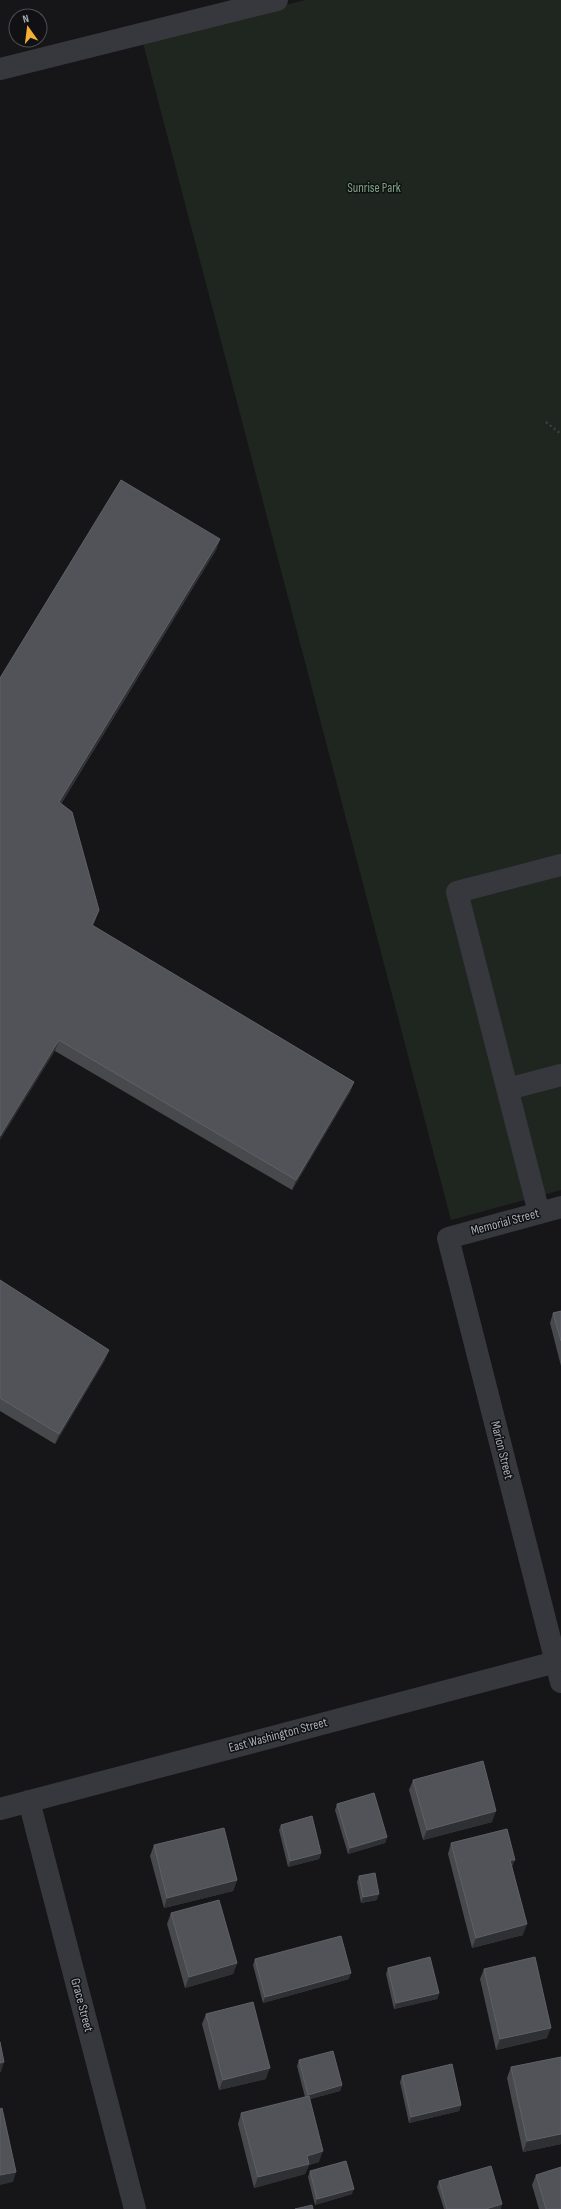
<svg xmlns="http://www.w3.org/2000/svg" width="561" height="2209" viewBox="0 0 561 2209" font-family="'Sofia Sans Condensed',sans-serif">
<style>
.green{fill:#1e261f}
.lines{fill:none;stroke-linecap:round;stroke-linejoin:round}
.path{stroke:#3d3f44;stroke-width:2.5;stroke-dasharray:2 3;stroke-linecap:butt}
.minor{stroke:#37383d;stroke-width:22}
.wall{fill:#47494d}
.shaded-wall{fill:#2f3033}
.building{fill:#525359;stroke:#5f6168}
.labels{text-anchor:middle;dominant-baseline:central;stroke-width:3;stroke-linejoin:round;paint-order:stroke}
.park-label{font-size:13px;fill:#7fa381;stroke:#111113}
.street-label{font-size:13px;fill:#a8adb8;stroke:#111113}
</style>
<rect width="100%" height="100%" fill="#161618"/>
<path class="green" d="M305,0H561V1190L451,1220L143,43Z"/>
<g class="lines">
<path class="path" d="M546,422L561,434"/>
<path class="minor" d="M0,69L277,0
M508,1089L561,1075
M561,1207L448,1238L561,1682
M539,1213L457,892L561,865
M29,1801L135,2209
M0,1809L556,1662"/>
</g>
<path class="wall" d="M220,539L216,550L61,804L99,910L93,926L354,1082L350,1092L292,1190L55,1051L0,678Z
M0,1280L105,1360L55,1444L0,1411Z
M561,1311V1366L550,1323L553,1313Z
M413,1780L492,1822L423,1840L409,1790Z
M337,1804L387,1837L385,1843L348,1854L335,1810Z
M281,1825L321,1853L319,1859L288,1867L279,1830Z
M451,1843L512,1868L523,1935L472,1948L448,1854Z
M154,1845L237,1880L233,1891L164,1908L150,1856Z
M359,1876L377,1900L361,1903L357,1882Z
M171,1913L237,1963L233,1974L185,1988L167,1924Z
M255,1959L349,1979L263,2003L253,1965Z
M388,1968L439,1993L437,1999L394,2009L386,1974Z
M484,1969L547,2038L496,2050L480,1979Z
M206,2014L266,2079L219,2090L202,2024Z
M561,2057V2144L523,2152L507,2078L511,2067Z
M299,2060L342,2085L340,2091L310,2099L319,2162L309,2165L305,2174L254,2188L238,2124L241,2113L305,2097L297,2066Z
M402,2076L461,2105L459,2111L409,2123L400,2082Z
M310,2171L352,2194L315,2205L308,2177Z
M536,2175L561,2209H539L532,2185Z
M439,2181L501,2209H444L437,2187Z"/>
<path class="shaded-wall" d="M220,539L216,550L55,813L59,802Z
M99,910L95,921L88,936L92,925Z
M59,1040L55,1051L0,1140V1136Z
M354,1082L350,1092L292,1190L296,1180Z
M109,1350L105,1360L55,1444L59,1434Z
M496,1811L492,1822L423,1840L427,1830Z
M387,1837L385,1843L348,1854L350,1848Z
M321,1853L319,1859L288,1867L290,1861Z
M510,1860H515L511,1870Z
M237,1880L233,1891L164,1908L167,1898Z
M379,1894L377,1900L361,1903L363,1897Z
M527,1924L523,1935L472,1948L476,1938Z
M237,1963L233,1974L185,1988L189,1977Z
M351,1973L349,1979L263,2003L265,1997Z
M439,1993L437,1999L394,2009L396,2003Z
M551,2028L547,2038L496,2050L500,2039Z
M4,2062L1,2072H0V2063Z
M270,2068L266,2079L219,2090L223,2080Z
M342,2085L340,2091L306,2100L308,2095Z
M461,2105L459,2111L409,2123L411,2117Z
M561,2134V2144L523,2152L527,2141Z
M323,2151L319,2162L309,2165L305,2174L254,2188L258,2177L307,2156Z
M16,2172L13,2182L0,2185V2175Z
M354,2189L352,2194L315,2205L317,2199Z
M502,2204L501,2209H486Z"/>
<path class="building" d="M121,480L220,539L59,802L72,812L99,910L92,925L354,1082L296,1180L59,1040L0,1136V678Z
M0,1280L109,1350L59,1434L0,1398Z
M561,1311V1341L553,1313Z
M483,1761L496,1811L427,1830L413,1780Z
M374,1793L387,1837L350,1848L337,1804Z
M312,1816L321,1853L290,1861L281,1825Z
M224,1828L237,1880L167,1898L154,1845Z
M507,1829L515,1860H510L527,1924L476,1938L451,1843Z
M375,1873L379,1894L363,1897L359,1876Z
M219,1900L237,1963L189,1977L171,1913Z
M341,1936L351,1973L265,1997L255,1959Z
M430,1957L439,1993L396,2003L388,1968Z
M535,1957L551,2028L500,2039L484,1969Z
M253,2002L270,2068L223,2080L206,2014Z
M0,2042L4,2062L0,2063Z
M333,2051L342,2085L308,2095L299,2060Z
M561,2057V2134L527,2141L511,2067Z
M452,2064L461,2105L411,2117L402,2076Z
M309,2096L323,2151L307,2156L309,2164L258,2177L241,2113Z
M2,2108L16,2172L0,2175V2109Z
M346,2161L354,2189L317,2199L310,2171Z
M491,2166L502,2204L486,2209H447L439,2181Z
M561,2167V2209H546L536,2175Z
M312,2205L313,2209H295Z"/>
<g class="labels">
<g class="park-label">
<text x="374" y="188">Sunrise Park</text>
</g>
<g class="street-label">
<text transform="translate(505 1222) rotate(-15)">Memorial Street</text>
<text transform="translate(502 1450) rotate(76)">Marion Street</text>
<text transform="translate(278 1735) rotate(-15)">East Washington Street</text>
<text transform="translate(82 2005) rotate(75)">Grace Street</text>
</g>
</g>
<g transform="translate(28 28) rotate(346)"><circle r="19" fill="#111113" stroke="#4d4f55"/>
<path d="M0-3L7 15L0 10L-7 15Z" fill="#f2b134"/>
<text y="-6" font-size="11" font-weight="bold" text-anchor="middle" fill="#a8adb8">N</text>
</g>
</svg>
